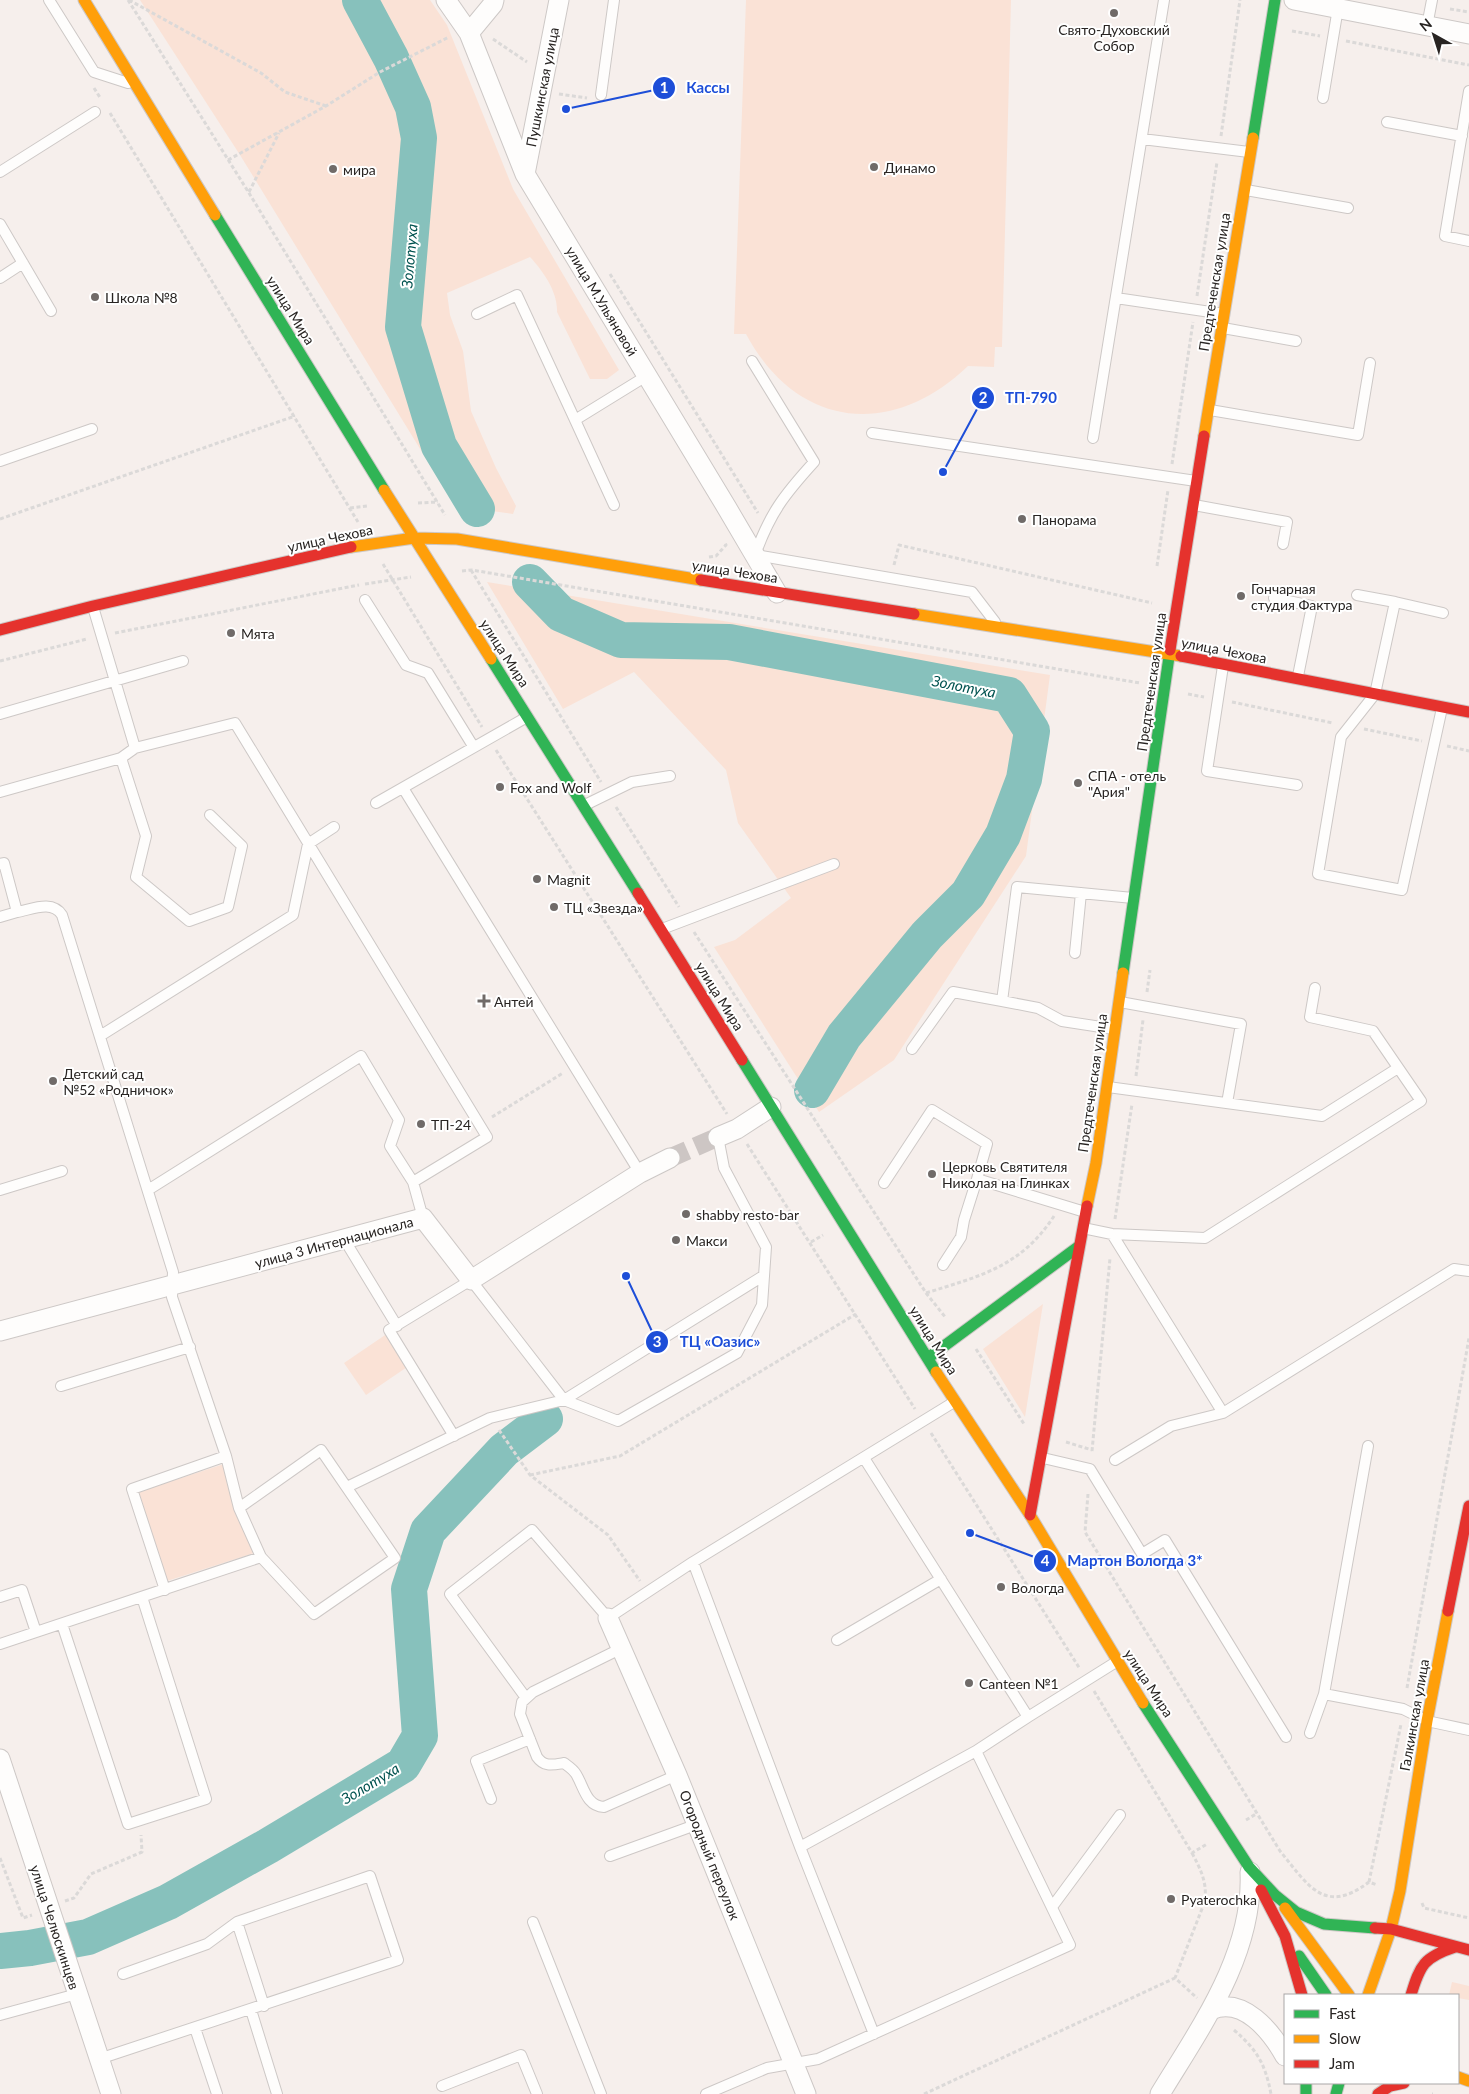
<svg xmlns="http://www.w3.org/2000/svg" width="1469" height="2094" viewBox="0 0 1469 2094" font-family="Lato,sans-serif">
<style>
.green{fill:#fae2d6}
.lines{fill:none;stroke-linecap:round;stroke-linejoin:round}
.river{stroke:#87c1bc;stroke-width:36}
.street-tunnel{stroke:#cdc6c4;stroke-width:19;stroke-dasharray:19 9;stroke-linecap:butt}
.lane-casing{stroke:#cdc8c6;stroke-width:12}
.street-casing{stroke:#cdc8c6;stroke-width:21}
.fast-casing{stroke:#cdc8c6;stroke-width:13}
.slow-casing{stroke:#cdc8c6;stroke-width:13}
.jam-casing{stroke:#cdc8c6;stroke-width:13}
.path{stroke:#dbd9d8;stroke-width:3;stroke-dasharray:4 2.5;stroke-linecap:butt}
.lane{stroke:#fefdfc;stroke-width:10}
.street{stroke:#fefdfc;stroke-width:19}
.fast{stroke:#30b455;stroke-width:11}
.slow{stroke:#ff9f0a;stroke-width:11}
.jam{stroke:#e5322d;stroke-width:11}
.poi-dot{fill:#706b69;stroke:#fff;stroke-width:2}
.labels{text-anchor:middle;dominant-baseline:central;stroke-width:4;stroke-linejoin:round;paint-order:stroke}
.poi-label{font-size:14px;fill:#282422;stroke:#fff;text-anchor:start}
.street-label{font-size:14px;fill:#282422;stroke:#fff}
.water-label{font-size:15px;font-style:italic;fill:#01524f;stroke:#fff}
.leader{fill:none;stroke:#1d4ed8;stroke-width:2}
.callout-dot{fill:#1d4ed8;stroke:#fff;stroke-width:2}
.mark-label{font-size:15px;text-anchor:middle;font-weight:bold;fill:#fff}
.callout-label{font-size:15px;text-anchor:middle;font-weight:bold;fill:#1d4ed8;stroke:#fff;stroke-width:4;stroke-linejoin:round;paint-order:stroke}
</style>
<rect width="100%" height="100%" fill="#f6efec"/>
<path class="green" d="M140,0H430L447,25L513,189L619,370L607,379H590L557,312C558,292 543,271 530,257L447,293L450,315L463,351L471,411L496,468L516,506L513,514L463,507L433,470L240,155Z
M746,0H1011L1002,347H995L994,367L968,366C892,439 797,429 746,334H734Z
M487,582L1050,675L1026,856L894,1060L819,1112L714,947L735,940L791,898L738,823L726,770L634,672L563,709Z
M1043,1304L1025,1417L983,1349Z
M391,1331L413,1363L366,1395L344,1363Z
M224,1464L254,1553L167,1581L138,1492Z
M1452,1982L1469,1986V2000L1458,1998V1995H1449Z"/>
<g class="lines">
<path class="river" d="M360,0L391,58L413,107L419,138L403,327L439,446L477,509
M530,582L561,614L621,640L729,642L1009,695L1032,731L1024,779L1003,835L968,894L927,935L844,1036L812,1090
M0,1951L30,1948L88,1937L168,1902L268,1846L403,1765L420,1736L409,1589L428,1531L504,1450L545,1419"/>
<path class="street-tunnel" d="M670,1158L718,1137"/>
<g class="lane-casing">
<path id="lane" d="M49,0L94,72L128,83
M1427,26L1432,0
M1469,91L1445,236L1469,241
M601,95L614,0
M1323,98L1338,8
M1387,122L1462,136
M1142,139L1249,152
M0,172L95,112
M1246,190L1348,208
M0,224L51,311
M0,278L23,263
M1116,298L1224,314
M477,314L517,295L575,420L648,375
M1223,328L1296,341
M752,361L814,462C784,495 770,513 755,555L972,592L995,622
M1210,410L1358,435L1370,363
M575,420L614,505
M872,433L1196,481
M1093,438L1164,0
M0,461L92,429
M1194,505L1287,522L1283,544
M1357,595L1395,602L1375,694L1341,737L1318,874L1402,890L1442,708
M1274,598L1312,606L1298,676
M365,600L406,665L428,673L473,746
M1395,602L1443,613
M93,607L135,748L235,723L487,1137L413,1182L423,1218
M1223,666L1207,771L1297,785
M0,714L183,661
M121,758L146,836L136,877L189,921L228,907L242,846L210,815
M403,788L640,1173
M0,792L121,758L135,748
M376,803L527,717
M585,805L632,782L670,776
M0,864L4,863L17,912C33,909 52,900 62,915L173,1272L172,1297L226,1456L239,1508
M0,917L17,912
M662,929L834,864
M1075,953L1081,893
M1002,1001L1038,1008L1062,1021L1114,1029
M1120,1002L1241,1024L1227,1103
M100,1036L293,915L308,844L334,827
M912,1049L953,992L1002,1001L1017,887L1133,898
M1108,1087L1322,1116L1398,1068
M884,1183L932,1110L987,1144L977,1179L1085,1212
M0,1190L62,1171
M148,1190L361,1056L399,1120L390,1146L413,1182
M1083,1228L1112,1234L1205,1238L1421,1101L1373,1031L1310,1017L1315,988
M1112,1234L1223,1413
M344,1239L397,1326
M943,1265L961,1237L964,1220L977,1179
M61,1386L190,1347
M454,1436L389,1330L471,1280L564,1400L618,1421L737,1353L762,1305L766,1247L724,1168L718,1137
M1368,1446L1324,1694L1403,1709L1427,1721L1469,1730
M321,1450L395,1558L314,1614L261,1557L239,1508Z
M864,1458L1028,1717L1116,1662
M1043,1458L1090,1469L1142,1554L1165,1540L1286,1737
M1115,1460L1171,1426L1223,1413L1454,1269L1469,1271
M347,1487L490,1418L564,1400L763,1276
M693,1562L800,1847L874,2034
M165,1590L132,1489L226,1456
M0,1597L22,1590L36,1632
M62,1624L128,1824L206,1799L142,1597
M837,1640L941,1579
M0,1644L261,1557
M622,1648L533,1692L522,1702L520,1714L537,1757C544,1767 552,1765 564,1763C568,1766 573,1769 576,1774C584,1787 586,1806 604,1807L677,1775
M526,1698L450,1594L532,1530L608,1618L693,1562L954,1402
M1310,1733L1324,1694
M491,1799L476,1761L530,1739
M800,1847L976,1751
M610,1856L698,1824
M1052,1907L1120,1815
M533,1922L601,2094
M123,1974L207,1944L237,1922
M251,2010L277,2094
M0,2015L77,1994
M195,2028L217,2094
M99,2059L398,1960L370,1876L237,1922L264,2006
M442,2086L521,2055L537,2094
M706,2094L767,2068L818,2059L1070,1945L976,1751L1028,1717"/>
</g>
<g class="street-casing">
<path id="street" d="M446,0L469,33L525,174L727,508L777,593
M1294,0L1469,34
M469,33L493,4L494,0
M525,174L559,0
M718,1137L737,1129L771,1107
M0,1331L423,1218L471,1280L640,1173L670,1158
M608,1618L677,1775L806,2094
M0,1759L111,2094
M1211,2010C1243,1996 1271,2031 1285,2056
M1160,2094C1200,2028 1254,1954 1250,1872"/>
</g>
<g class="fast-casing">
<path id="fast" d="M1253,138L1275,0
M215,215L384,490
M491,659L638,893
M1123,973L1170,650
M742,1060L936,1372
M928,1358L1078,1247
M1143,1703L1249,1867L1275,1895L1296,1912L1324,1924L1375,1928
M1299,1956L1326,1995
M1306,2083V2094
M1336,2094L1339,2083"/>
</g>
<g class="slow-casing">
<path id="slow" d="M84,0L215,215
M1204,436L1253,138
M384,490L491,659
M351,547L414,538L457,539L701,580
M914,614L1181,656
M1087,1206L1096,1163L1123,973
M936,1372L1030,1515L1143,1703
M1285,1908L1349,1995
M1368,1995L1391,1929L1400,1891L1427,1721L1448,1611
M1458,2077L1469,2081"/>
</g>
<g class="jam-casing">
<path id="jam" d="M701,580L914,614
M0,630L93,606L351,547
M1170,650L1204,436
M1181,656L1469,712
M638,893L742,1060
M1030,1515L1087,1206
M1448,1611L1469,1506
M1261,1890L1285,1936L1302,1995
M1375,1928L1391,1929L1469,1950
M1411,1995C1420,1965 1424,1957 1455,1947
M1378,2094L1390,2086L1404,2083"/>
</g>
<path class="path" d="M128,0L249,193L445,515
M129,0L261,73L285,92L326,106
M1450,9L1469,12
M1292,31L1320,36
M493,39L527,62
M1346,41L1469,65
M94,88L101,99
M559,94L587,98
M110,113L358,522
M1221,136L1240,0
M228,160L326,106L380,72L449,37
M249,192L279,133
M610,274L758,513
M1197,296L1217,162
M1172,464L1193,322
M418,503L438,502
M350,508L367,506
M0,519L295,416
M709,557L716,556L726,545L725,543
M383,564L482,727
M894,565L899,545L1152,603
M1157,566L1168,490
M471,570L601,782
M462,571L472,570L1140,683
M365,584L411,577
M115,633L359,585
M0,661L87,639
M1188,694L1204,697
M1232,702L1333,723
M1364,729L1422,741
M1447,746L1469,751
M496,750L727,1114
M616,807L679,907
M694,932L926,1293L946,1318
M1147,992L1150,970
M1136,1076L1143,1020
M492,1117L563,1073
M747,1144L915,1409
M1115,1219L1132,1104
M811,1242L823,1235
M926,1293C980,1276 1021,1267 1054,1216
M976,1349L1024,1424
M499,1430L530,1475L608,1535L640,1581
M931,1433L1080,1669
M1066,1442L1092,1450
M1092,1451L1110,1258
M530,1475L620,1456L856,1314
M1088,1494L1085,1532L1280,1851C1308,1885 1324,1916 1369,1882L1377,1885
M1407,1688L1469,1338
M1094,1691L1192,1853L1207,1844
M1246,1820L1256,1814
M1192,1853C1201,1870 1207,1882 1205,1901L1175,1978L1197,1998
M0,1858L23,1918L32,1915
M1369,1882L1401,1724
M65,1901L74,1898L91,1874L142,1852L141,1835
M1422,1903L1424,1908L1469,1918
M1234,2030C1257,2050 1265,2063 1271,2094
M924,2094L1175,1978
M1432,2094H1433"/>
<use href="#lane" class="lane"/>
<use href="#street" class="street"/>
<use href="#fast" class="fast"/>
<use href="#slow" class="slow"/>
<use href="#jam" class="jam"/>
</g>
<g class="poi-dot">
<circle cx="1114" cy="13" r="5"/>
<circle cx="874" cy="167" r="5"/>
<circle cx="333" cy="169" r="5"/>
<circle cx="95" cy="297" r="5"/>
<circle cx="1022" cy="519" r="5"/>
<circle cx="1241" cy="596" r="5"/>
<circle cx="231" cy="633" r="5"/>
<circle cx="1078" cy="783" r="5"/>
<circle cx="500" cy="787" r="5"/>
<circle cx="537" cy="879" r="5"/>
<circle cx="554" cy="907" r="5"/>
<path d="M481.5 993.5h5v5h5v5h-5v5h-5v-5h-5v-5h5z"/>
<circle cx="53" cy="1081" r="5"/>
<circle cx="421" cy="1124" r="5"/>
<circle cx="932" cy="1174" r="5"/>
<circle cx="686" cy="1214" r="5"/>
<circle cx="676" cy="1240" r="5"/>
<circle cx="1001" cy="1587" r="5"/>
<circle cx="969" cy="1683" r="5"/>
<circle cx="1171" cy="1899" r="5"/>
</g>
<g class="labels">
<g class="poi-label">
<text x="1114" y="29" text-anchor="middle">Свято-Духовский<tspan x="1114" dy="16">Собор</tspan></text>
<text x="884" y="167">Динамо</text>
<text x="343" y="169">мира</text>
<text x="105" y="297">Школа №8</text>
<text x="1032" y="519">Панорама</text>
<text x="1251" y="588">Гончарная<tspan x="1251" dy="16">студия Фактура</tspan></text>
<text x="241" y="633">Мята</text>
<text x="1088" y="775">СПА - отель<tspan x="1088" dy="16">"Ария"</tspan></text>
<text x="510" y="787">Fox and Wolf</text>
<text x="547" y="879">Magnit</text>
<text x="564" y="907">ТЦ «Звезда»</text>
<text x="494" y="1001">Антей</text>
<text x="63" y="1073">Детский сад<tspan x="63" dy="16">№52 «Родничок»</tspan></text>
<text x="431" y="1124">ТП-24</text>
<text x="942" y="1166">Церковь Святителя<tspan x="942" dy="16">Николая на Глинках</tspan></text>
<text x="696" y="1214">shabby resto-bar</text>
<text x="686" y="1240">Макси</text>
<text x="1011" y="1587">Вологда</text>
<text x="979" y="1683">Canteen №1</text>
<text x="1181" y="1899">Pyaterochka</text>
</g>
<g class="street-label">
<text transform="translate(542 87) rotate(-79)">Пушкинская улица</text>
<text transform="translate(1214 282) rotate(-81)">Предтеченская улица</text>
<text transform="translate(602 301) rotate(59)">улица М.Ульяновой</text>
<text transform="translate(291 310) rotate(58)">улица Мира</text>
<text transform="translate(330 538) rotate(-12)">улица Чехова</text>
<text transform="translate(735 571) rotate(9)">улица Чехова</text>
<text transform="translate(1224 650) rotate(11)">улица Чехова</text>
<text transform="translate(505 653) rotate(57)">улица Мира</text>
<text transform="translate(1151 682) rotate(-82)">Предтеченская улица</text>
<text transform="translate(720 996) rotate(58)">улица Мира</text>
<text transform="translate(1092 1083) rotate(-82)">Предтеченская улица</text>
<text transform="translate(334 1242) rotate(-15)">улица 3 Интернационала</text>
<text transform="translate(934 1340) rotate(58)">улица Мира</text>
<text transform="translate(1149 1683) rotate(57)">улица Мира</text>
<text transform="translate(1414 1715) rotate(-80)">Галкинская улица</text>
<text transform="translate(710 1855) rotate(68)">Огородный переулок</text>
<text transform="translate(55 1927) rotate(72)">улица Челюскинцев</text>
</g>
<g class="water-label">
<text transform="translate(409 256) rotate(-85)">Золотуха</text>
<text transform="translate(964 686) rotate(11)">Золотуха</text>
<text transform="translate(370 1783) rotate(-31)">Золотуха</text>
</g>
</g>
<path class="leader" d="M566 109L664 88M943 472L983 398M626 1276L657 1342M970 1533L1045 1561"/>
<g class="callout-dot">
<circle cx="566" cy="109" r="5"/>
<circle cx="943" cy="472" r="5"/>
<circle cx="626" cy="1276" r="5"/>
<circle cx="970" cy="1533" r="5"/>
<circle cx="664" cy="88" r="12"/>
<circle cx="983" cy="398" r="12"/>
<circle cx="657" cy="1342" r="12"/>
<circle cx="1045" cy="1561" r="12"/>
</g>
<g class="mark-label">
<text x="664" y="93">1</text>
<text x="983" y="403">2</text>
<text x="657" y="1347">3</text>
<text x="1045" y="1566">4</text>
</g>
<g class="callout-label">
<text x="708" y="93">Кассы</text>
<text x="1031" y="403">ТП-790</text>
<text x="720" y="1347">ТЦ «Оазис»</text>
<text x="1135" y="1566">Мартон Вологда 3*</text>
</g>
<rect x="1284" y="1994" width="175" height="90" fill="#ffffff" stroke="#a9a7a7"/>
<rect x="1294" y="2010" width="25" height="8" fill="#30b455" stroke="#a9a7a7"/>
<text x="1329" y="2019" font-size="15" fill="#282422">Fast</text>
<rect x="1294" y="2035" width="25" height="8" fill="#ff9f0a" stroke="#a9a7a7"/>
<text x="1329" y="2044" font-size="15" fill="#282422">Slow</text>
<rect x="1294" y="2060" width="25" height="8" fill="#e5322d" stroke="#a9a7a7"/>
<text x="1329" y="2069" font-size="15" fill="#282422">Jam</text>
<g transform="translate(1434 35) rotate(321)" stroke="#ffffff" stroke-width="4" paint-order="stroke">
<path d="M0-4L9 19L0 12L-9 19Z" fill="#282422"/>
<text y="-8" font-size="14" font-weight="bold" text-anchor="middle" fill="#282422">N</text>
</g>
</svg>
